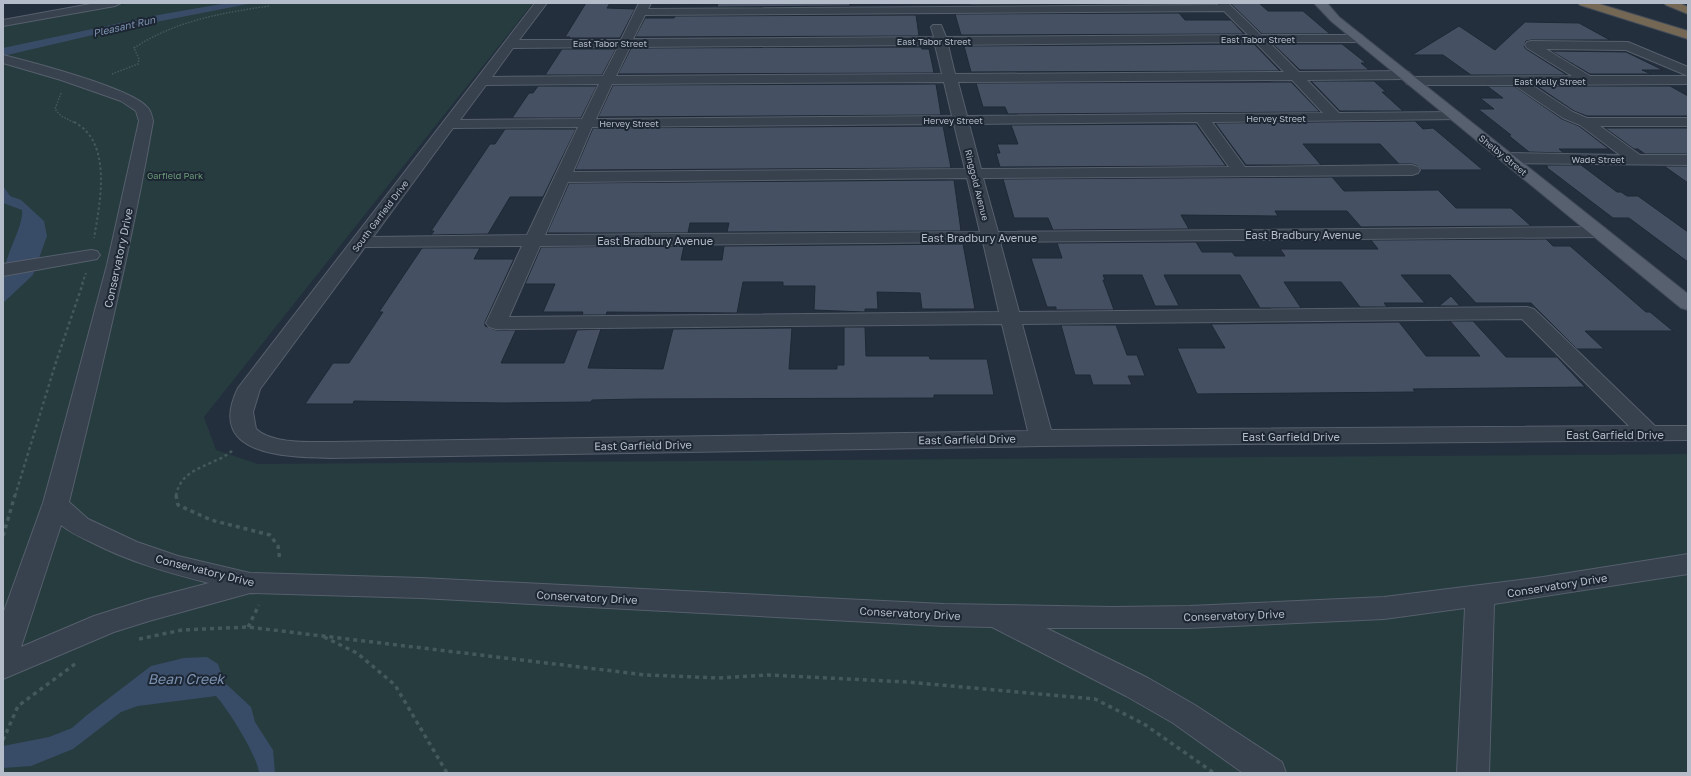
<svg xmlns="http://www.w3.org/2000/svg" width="1691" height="776" viewBox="0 0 1691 776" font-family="'Golos Text',sans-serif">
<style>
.green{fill:#263c3f}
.water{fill:#394c67}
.building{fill:#455162;stroke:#1f2835}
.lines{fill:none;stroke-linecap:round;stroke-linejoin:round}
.minor-casing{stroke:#565f6c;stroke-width:2}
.major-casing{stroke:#414a57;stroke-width:2}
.highway-casing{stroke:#434c59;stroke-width:2}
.path-far3{stroke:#44595c;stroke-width:1.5;stroke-dasharray:1.5 1.5;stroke-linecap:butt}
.path-far2{stroke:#44595c;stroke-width:2;stroke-dasharray:2.5 2.5;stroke-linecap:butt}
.path-far1{stroke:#44595c;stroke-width:2.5;stroke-dasharray:3 3;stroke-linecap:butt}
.path{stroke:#44595c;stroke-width:3.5;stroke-dasharray:4 4;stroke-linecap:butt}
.minor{fill:#38414e;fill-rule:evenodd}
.major{fill:#56606e;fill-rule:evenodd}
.highway{fill:#746855;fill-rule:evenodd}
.labels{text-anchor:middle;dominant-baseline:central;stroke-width:4;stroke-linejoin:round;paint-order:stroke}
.far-street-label{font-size:9px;fill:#b4bcc9;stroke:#1d2633}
.far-park-label{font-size:9px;fill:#6b9a76;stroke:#1d2633}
.far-water-label{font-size:10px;font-style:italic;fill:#7c92b1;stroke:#1d2633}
.street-label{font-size:11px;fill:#b4bcc9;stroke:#1d2633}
.near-water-label{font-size:14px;font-style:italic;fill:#7c92b1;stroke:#1d2633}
</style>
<rect width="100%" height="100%" fill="#242f3e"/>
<path class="green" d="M131,3H533L204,417L216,450L258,464L1688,454V773H3V26Z"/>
<path class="water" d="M227,3H253L110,31L3,56V48L158,15Z
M3,186L10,196L21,200L44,221L47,236L33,275L3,303C3,289 2,276 6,263C9,249 24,223 22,210L3,203Z
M207,657L218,664L224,682L251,707L255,722L273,750L275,773H259C258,757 228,709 216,696L138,706L121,712L73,749L31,766L3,768V746L49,737L72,728L87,715L151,666L184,658Z"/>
<path class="building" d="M586,3H610L607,8L635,9L620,38H569L570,37H565Z
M718,3H850V6L717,7Z
M970,3H1126L1127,4L970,5Z
M1230,3H1259L1268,11H1303L1330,34H1262Z
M1179,13L1185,20H1231L1244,34L961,35L955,14Z
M916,15L919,36L635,37L645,18H674L675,16Z
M1525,22L1579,23L1610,40H1531L1526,41L1524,46L1526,49L1567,75H1471L1443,55H1412L1459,26L1495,50Z
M1254,44L1280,71L971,72L964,46Z
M1273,44H1342L1366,63H1361L1369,70H1300Z
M921,47L922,49H929L934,73L618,74L631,48Z
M562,49H616L602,75H545Z
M1551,51L1626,52L1663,70H1642L1651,74H1590Z
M1311,81H1374L1386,92H1382L1403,111H1340Z
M1291,82L1320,112L1008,114L1005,107H983L976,83Z
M936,84L941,115L598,117L613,85Z
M538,86H597L581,118H512L529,93H533Z
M1487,86H1514L1562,119L1579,126L1609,149H1559L1564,153L1529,152L1508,135H1511L1478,109H1494L1480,98H1503Z
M1537,86H1670L1688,96V116H1587L1574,111Z
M1415,121L1423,129L1433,128L1483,170H1421L1418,166L1412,164H1399L1380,144H1303L1321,165H1246L1215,123Z
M1196,124L1226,166L1000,167L996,153H1000L997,144H1018L1011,125Z
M943,126L951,168L575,170L593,128Z
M1605,128H1688V154H1645L1638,149H1634Z
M505,129H576L543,197H510L488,234L431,235L434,231H431L490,144H495Z
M1545,165H1581L1617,192H1621L1627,196H1638L1688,232V262L1629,218H1613L1546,167H1548Z
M1664,166H1688V183Z
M1332,177L1344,191L1438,190L1456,208H1511L1531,226L1361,227L1347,211H1275L1278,216L1181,215L1189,229L1053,230L1048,218H1014L1003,179Z
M954,180L961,231L727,232L729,223H690L688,233H547L569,183Z
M1546,239L1553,246H1570L1646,312H1650L1673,331H1585L1604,349H1577L1531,303H1476L1450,275H1401L1425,303H1384L1387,307H1360L1341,282H1284L1301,308H1260L1240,275H1164L1179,306H1155L1142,275H1103L1105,280H1103L1114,310H1056V307H1047L1031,258H1062L1057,243L1196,242L1202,252H1232L1235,256H1285L1280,249H1378L1371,240Z
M963,244L975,309H922L920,293L877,292L878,309H865V312L814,310L815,286H783V282H743L737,313L607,312L606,315H582L583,312H543L555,284H525L541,247L684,246L681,260H722L724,246Z
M422,248H480L474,259H514L485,322V326L496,330H516L501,363H564L577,330L601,329L588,368L663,369L673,329L792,328L789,369H837V365H844V327H865L866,356H929L930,359H987L994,395H934V398L637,399L592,400L591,402L505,403L354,401L353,404H305L333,363H349L383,312H379Z
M1451,296L1460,306H1439Z
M1450,321H1473L1506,357H1557L1585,387L1413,389L1415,392L1197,394L1177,348H1225L1211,324L1399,322L1426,356H1480Z
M1061,325H1116L1127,355H1137L1145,376H1128L1132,385H1093L1090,375H1075Z"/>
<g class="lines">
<g class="minor-casing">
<path id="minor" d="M96,3H121L115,6L3,26V20Z
M535,3H547L519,40H621L639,3H651L648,9L1218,5L1216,3H1228L1261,35H1362L1364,38L1362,41L1358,42H1269L1299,72L1404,71L1409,72L1411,75L1409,78L1404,79L1307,80L1339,113L1455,112L1460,113L1462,116L1460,119L1212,122L1245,167L1412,165L1418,167L1420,170L1418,173L1412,175L983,178L998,232L1599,227L1605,228L1608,232L1605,236L1599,237L1000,242L1019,312L1527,307L1534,309L1655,426H1688V440L1041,446L331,458C286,457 205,456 238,388ZM1224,11L1248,35L946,37L941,25H933L931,27L934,37L633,39L645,15ZM1255,42L1284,72L955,74L948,45ZM935,45L942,74L616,76L630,47ZM618,47L603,76L492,77L513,48ZM1292,80L1323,113L967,116L958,82ZM944,82L952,116L596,119L612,84ZM599,84L582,119L460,120L486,85ZM1197,122L1229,167L981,169L969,124ZM954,124L965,169L573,172L592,127ZM578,127L527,235L373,237L453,128ZM967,178L980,232L545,235L568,182ZM983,242L999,312L509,317L540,246ZM522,246L486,323L489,327L496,329L1002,324L1028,431L331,442C309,442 272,444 256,429L253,412L260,389L365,247ZM1522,319L1629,426L1051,430L1022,324Z
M1531,41L1628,42L1688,67V76L1626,50L1546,49L1590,76H1688V84L1532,85L1573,112L1587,118H1688V126H1600L1640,155H1688V165L1507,163L1502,161L1499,158L1502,155L1507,153L1620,155L1580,125L1563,118L1514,85H1412L1407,84L1405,81L1407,78L1412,77L1572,76L1527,48L1525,45L1527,42Z
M3,55C31,62 131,88 147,107C151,110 152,117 153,121C131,249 100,375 69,502L88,519L137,542L178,556L250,573L421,578L944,604L1112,607L1190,606L1384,597L1543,577L1688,554V574L1494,604L1489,773H1457L1465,608L1384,619L1190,628H1046L1148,678L1195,705L1282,762L1286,773H1243L1173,723L1126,696L992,627L944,626L421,598L250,593L149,621L114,632L3,679V614L43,503L56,456L107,265L139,121L136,111L121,101L61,80L3,63ZM61,525C71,533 82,538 93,543C130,562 169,573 209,583L148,599L94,616L21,647Z
M91,250L97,251L100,255L97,259L3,276V264Z"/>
</g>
<g class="major-casing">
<path id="major" d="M1314,3H1327L1339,17L1688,294V310L1681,308L1331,21Z"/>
</g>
<g class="highway-casing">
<path id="highway" d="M1578,3H1596L1688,31V39L1580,5Z
M1664,3H1679L1688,7V14L1666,5Z"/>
</g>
<path class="path-far3" d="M112,74L138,64L139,59L134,48C175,21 221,13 269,6
M61,93L55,109L61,116L75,123"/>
<path class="path-far2" d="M74,122C113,142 100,203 94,238
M82,284L86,273"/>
<path class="path-far1" d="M15,496L56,362L83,283
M176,496C181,465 216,467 234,449"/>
<path class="path" d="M176,495L178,505L211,520L270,535L278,546L280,561
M3,536L15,495
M248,627L259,605
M324,637L357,653L395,685L447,773
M139,639L182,630L248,627L646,675L719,678L768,675L907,682L1095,699L1144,724L1214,773
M3,740L18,706L75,664"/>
<use href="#minor" class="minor"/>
<use href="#major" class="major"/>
<use href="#highway" class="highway"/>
</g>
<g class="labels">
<g class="far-street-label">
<text x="1258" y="39">East Tabor Street</text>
<text x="934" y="41">East Tabor Street</text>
<text x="610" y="43">East Tabor Street</text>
<text x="1550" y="81">East Kelly Street</text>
<text x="1276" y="118">Hervey Street</text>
<text x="953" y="120">Hervey Street</text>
<text x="629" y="123">Hervey Street</text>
<text transform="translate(1503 155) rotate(39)">Shelby Street</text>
<text x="1598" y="159">Wade Street</text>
<text transform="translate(977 185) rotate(76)">Ringgold Avenue</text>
<text transform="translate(380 216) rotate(-53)">South Garfield Drive</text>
</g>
<g class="far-park-label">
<text x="175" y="175">Garfield Park</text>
</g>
<g class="far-water-label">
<text transform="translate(124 26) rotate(-13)">Pleasant Run</text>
</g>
<g class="street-label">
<text x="1303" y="234">East Bradbury Avenue</text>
<text x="979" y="237">East Bradbury Avenue</text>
<text x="655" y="240">East Bradbury Avenue</text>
<text transform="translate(118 258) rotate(-78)">Conservatory Drive</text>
<text x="1615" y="434">East Garfield Drive</text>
<text x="1291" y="436">East Garfield Drive</text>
<text transform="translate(967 439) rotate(-1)">East Garfield Drive</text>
<text transform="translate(643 445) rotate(-1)">East Garfield Drive</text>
<text transform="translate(205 570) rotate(14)">Conservatory Drive</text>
<text transform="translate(1557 585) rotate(-9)">Conservatory Drive</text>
<text transform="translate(587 597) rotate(3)">Conservatory Drive</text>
<text transform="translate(910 613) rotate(3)">Conservatory Drive</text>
<text transform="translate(1234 615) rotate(-2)">Conservatory Drive</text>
</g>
<g class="near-water-label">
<text x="186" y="678">Bean Creek</text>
</g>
</g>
<rect width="1691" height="776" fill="none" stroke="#b4bcc9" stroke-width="8"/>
</svg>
